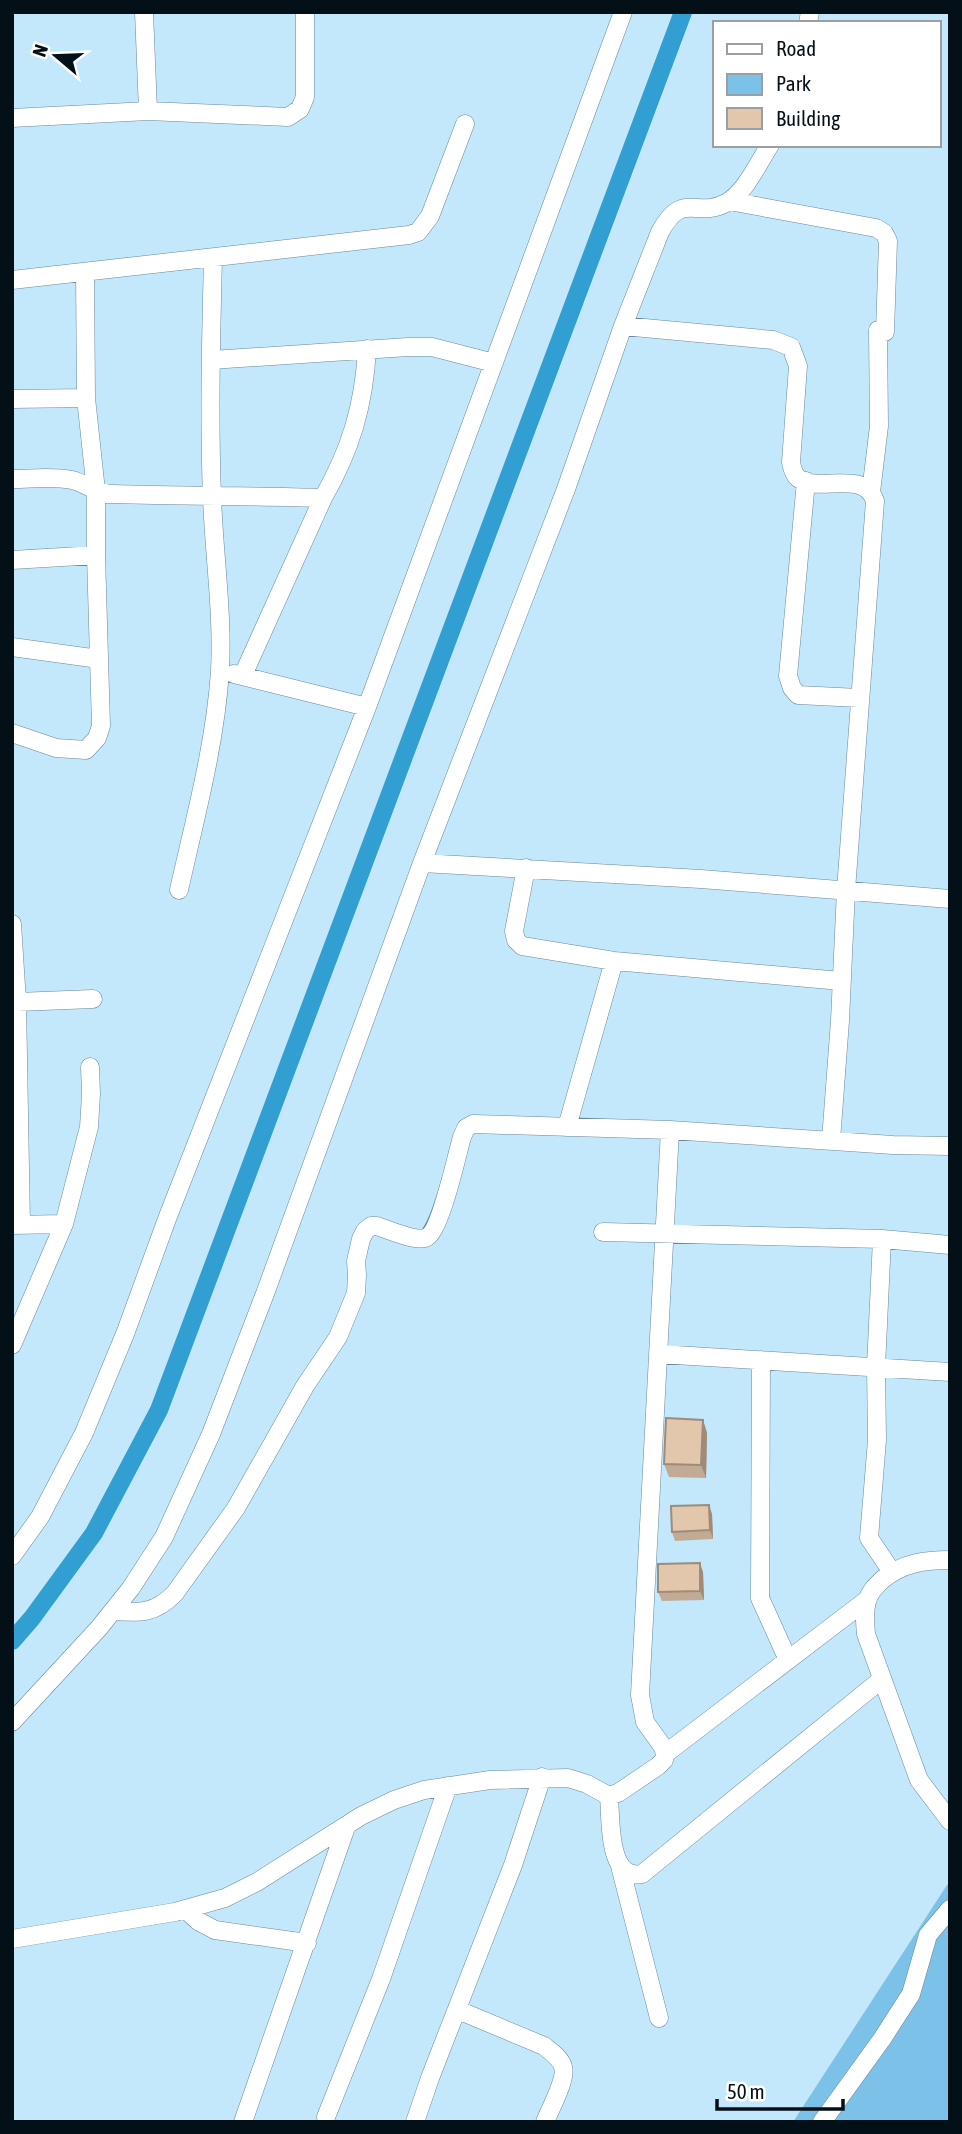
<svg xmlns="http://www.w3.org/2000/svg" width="962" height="2134" viewBox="0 0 962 2134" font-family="'Asap Condensed',sans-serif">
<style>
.green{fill:#7cc2e8}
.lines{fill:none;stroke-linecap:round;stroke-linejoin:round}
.canal{stroke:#319fd1;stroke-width:18}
.street-casing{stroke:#68899b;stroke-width:19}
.street{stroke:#fff;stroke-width:18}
.wall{fill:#c2ab95}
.shaded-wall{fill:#9e8b79}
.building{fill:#e2c7ad;stroke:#9e8b79;stroke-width:2}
</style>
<rect width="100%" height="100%" fill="#c3e7fb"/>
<path class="green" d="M950,1884V2122H793L947,1885Z"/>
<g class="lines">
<path class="canal" d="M12,1641L32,1618L94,1533L159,1410L683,12"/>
<g class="street-casing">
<path id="street" d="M144,12L148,111
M808,23L810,12
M12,118L148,111L288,117L300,109L305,97V12
M729,201L876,228L884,233L888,241L885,332
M12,280L409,235L418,232L430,216L465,124
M623,326L773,340L791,347L798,366L791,462C792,467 793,474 798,478C818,494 864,468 875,501L846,890L840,1021L831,1140
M211,360L408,347H432L494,363
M12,399L86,398
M12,479C32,479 52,476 72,480C86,483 97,494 112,494C182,496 252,496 323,498
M806,481L788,676L792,688L798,695L859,698
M871,492L879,426L878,330
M12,560L96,555
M12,647L99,659
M234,674L367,707
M243,675L323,498C351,449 364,405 367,349
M12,733L56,748L86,750L97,738L101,726L96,555V491L86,398L85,273
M422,863L701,879L950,899
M526,868L514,931L516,940L522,946L614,961L841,981
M179,890C195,818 215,746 220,671C223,613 214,555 212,497C209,417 211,337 213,258
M12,924L17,1002L21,1225
M17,1002L93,999
M567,1127L614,961
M12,1225L64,1224
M603,1232L882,1239L950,1245
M882,1239L876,1367L877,1440L869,1538L892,1572
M12,1345L64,1224L89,1127L91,1094L90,1067
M659,1354L950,1372
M761,1360L760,1598L788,1660
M12,1556L40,1517L84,1433L125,1334L167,1219L367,707L623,12
M950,1560C925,1560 903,1563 883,1579C876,1586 870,1591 867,1601C864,1612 865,1623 866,1634L919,1780L950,1821
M113,1611C140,1613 155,1614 175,1593L236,1508L305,1386L338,1337L356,1293L357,1275L356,1261L361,1239L365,1231L371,1226H377C388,1230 415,1241 425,1238C440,1234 457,1154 462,1137L466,1128L473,1124L670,1130L893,1145L950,1146
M12,1722L99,1628L131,1588L164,1537L211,1434L266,1291L422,863L566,489L623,326L660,232C683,190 695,219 726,203C746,192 758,163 770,145
M665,1754L868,1599
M609,1796C611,1818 607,1881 642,1874L882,1679
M620,1866L659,2018
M185,1909L198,1921L215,1930L307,1943
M12,1939L175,1912L225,1898L257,1882L361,1816L394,1800L424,1790L490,1780L568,1778L587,1784L609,1796L618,1793L658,1766L664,1760L665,1754L663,1747L645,1722L640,1695L670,1130
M458,2010L544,2046C550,2051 561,2058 563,2067C567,2079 550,2109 545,2122
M326,2117L381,1979L448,1786
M243,2122L346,1827
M415,2122L430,2078L513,1865L542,1777
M822,2122L882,2039L911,1994L928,1935L950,1909"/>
</g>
<use href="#street" class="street"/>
</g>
<path class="wall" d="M703,1420L707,1433L706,1478L669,1477L664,1464Z
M712,1514L713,1539L675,1541L672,1532Z
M703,1572L704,1600L662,1601L658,1592Z"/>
<path class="shaded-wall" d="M703,1420L707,1433L706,1478L701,1465Z
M709,1505L712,1514L713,1539L710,1530Z
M700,1563L703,1572L704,1600L700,1591Z"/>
<path class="building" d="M666,1418L703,1420L701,1465L664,1464Z
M709,1505L710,1530L672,1532L671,1506Z
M700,1563V1591L658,1592V1564Z"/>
<rect width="962" height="2134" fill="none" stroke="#041017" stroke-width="28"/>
<rect x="713" y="21" width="228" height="126" fill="#ffffff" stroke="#9b9fa2" stroke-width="2"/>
<rect x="727" y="44" width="35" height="10" fill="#ffffff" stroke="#9b9fa2" stroke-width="2"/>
<text x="776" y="56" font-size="21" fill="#041017">Road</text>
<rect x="727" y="74" width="35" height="21" fill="#7cc2e8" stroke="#9b9fa2" stroke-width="2"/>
<text x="776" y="91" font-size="21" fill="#041017">Park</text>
<rect x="727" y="108" width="35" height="21" fill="#e2c7ad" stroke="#9b9fa2" stroke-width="2"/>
<text x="776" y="126" font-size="21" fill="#041017">Building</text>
<g transform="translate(56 56) rotate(289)" stroke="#ffffff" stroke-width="5" paint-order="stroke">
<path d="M0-5L12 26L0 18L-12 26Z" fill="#041017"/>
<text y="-10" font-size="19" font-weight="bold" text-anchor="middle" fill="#041017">N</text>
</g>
<path d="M717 2099v10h126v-10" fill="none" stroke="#041017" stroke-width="3.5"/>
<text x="727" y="2099" font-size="21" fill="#041017" stroke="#ffffff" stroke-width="5" paint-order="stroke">50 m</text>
</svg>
